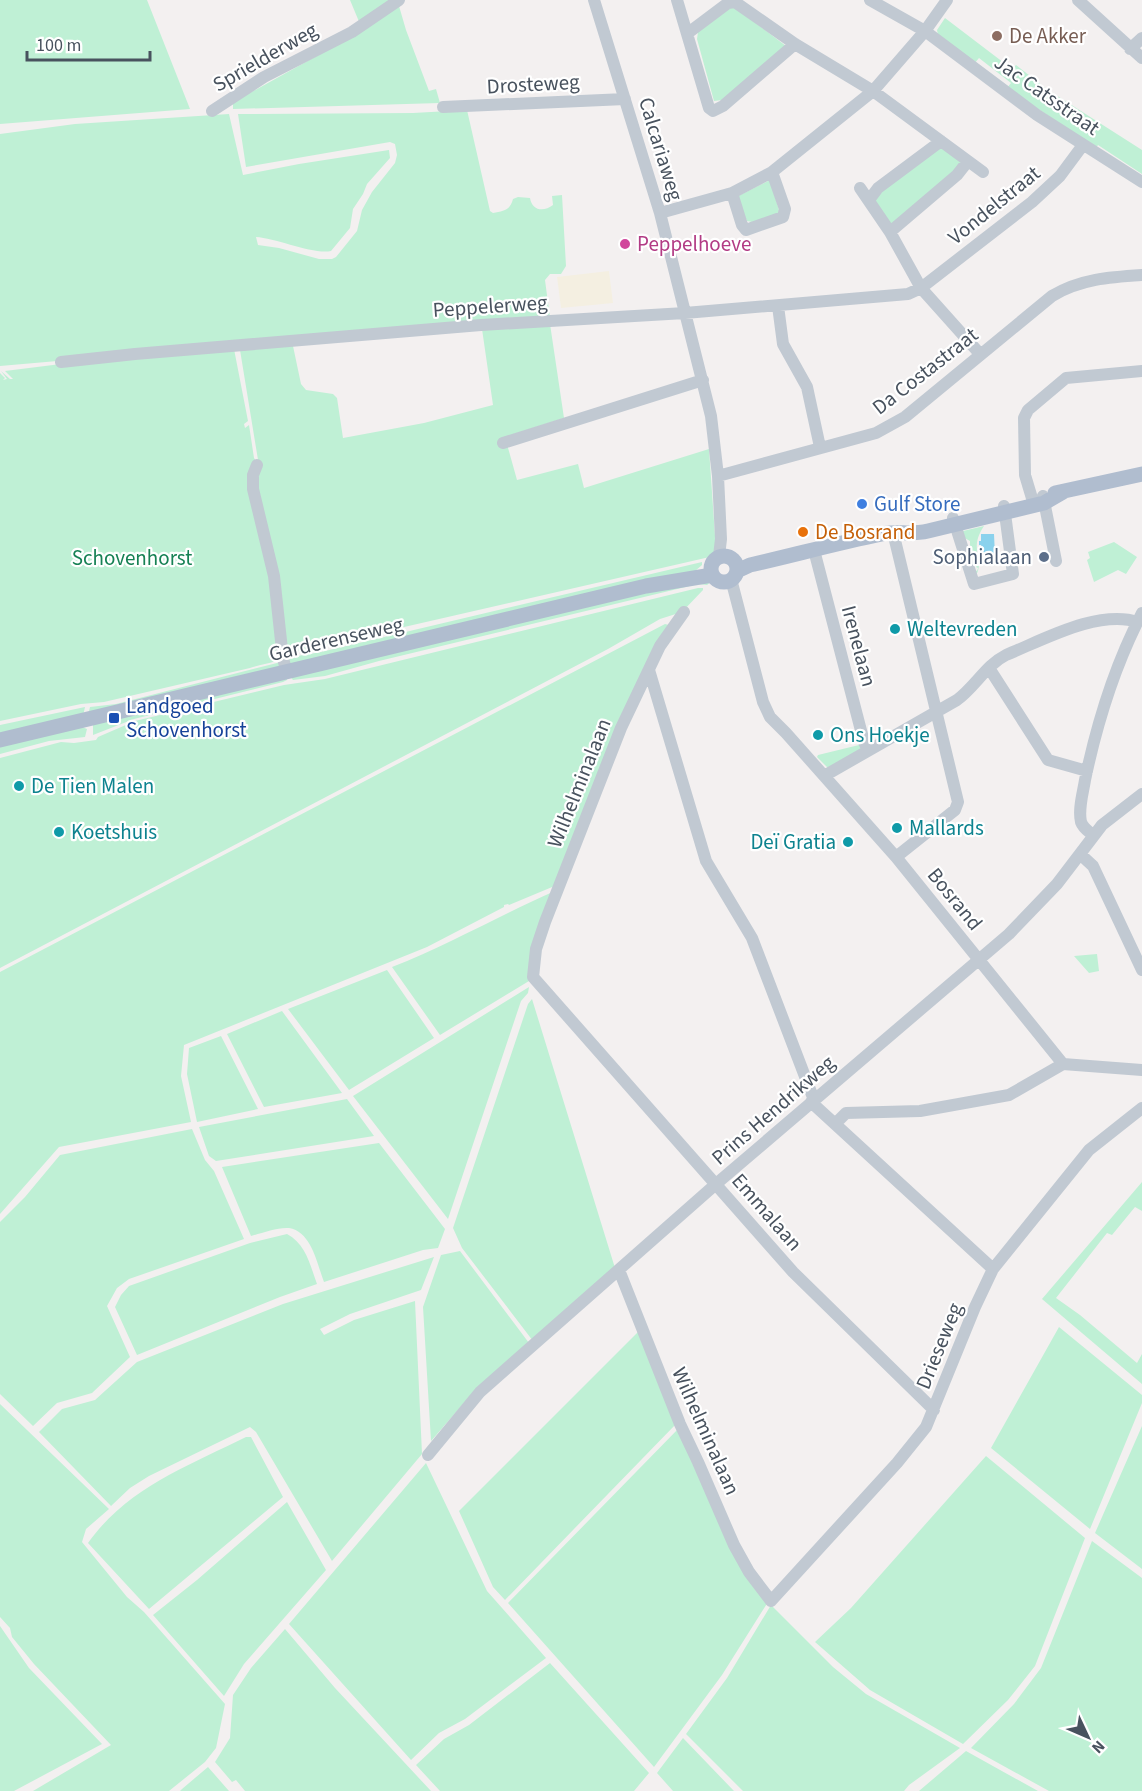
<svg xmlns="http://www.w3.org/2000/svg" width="1142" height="1791" viewBox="0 0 1142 1791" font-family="'Source Sans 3',sans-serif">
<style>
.green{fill:#bff0d5}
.sand{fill:#f4efe1}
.water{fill:#8bd2ed}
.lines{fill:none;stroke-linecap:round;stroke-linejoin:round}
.minor{stroke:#c1c9d2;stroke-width:12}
.major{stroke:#b0bdcf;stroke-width:15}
.education-dot{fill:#8d6e63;stroke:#fff;stroke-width:2}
.hotel-dot{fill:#d1479c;stroke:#fff;stroke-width:2}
.shop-dot{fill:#3f7fe0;stroke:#fff;stroke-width:2}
.food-dot{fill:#e8710a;stroke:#fff;stroke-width:2}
.service-dot{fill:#5c6f8a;stroke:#fff;stroke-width:2}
.culture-dot{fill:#0f9aa8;stroke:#fff;stroke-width:2}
.transit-dot{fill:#1a4fb4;stroke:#fff;stroke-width:2}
.labels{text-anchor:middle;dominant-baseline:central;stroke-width:4.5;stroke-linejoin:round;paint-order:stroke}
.education-label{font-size:21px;fill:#785e54;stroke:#fff;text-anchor:start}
.street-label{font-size:21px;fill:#48525e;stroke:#fff}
.hotel-label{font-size:21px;fill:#b23c85;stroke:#fff;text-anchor:start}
.shop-label{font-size:21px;fill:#366cbe;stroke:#fff;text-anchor:start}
.food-label{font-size:21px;fill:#c56008;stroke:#fff;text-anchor:start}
.service-label{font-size:21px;fill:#4e5e75;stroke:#fff;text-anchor:end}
.park-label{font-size:21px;fill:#168154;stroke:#fff}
.culture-label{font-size:21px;fill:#0d838f;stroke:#fff;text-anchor:start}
.transit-label{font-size:21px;fill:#164399;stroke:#fff;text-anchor:start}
</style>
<rect width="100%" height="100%" fill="#f3f0f0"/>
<path class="green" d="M0,0H147L190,109L0,124Z
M350,0H394L360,24Z
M399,6L406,30L429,91L436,89L440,103L233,109V103L239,99L331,48Z
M729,8H736L786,46L722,100L714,101L697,39L698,32Z
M945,18L1012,69L1016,65L1048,90L1142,150V174L1098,145L1096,148L1007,88L1011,83L979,58L974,64L938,35L937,30Z
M467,110L490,211L493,213C503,211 510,211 513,199L518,197L530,198C532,211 544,212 553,205L552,196L562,195L566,266L561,274H550L545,280L550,318L0,366V134L75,124L229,114L243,175L299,164L389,150L390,158L367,184L363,194L353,209L350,228L331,251C314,255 276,238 256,237L258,245L279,248L319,259H332L336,257L357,231L362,210L372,192L395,163L397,155L395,144L390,142L246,167L238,114L413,113Z
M941,146L962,161L953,172L890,226L874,200L881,191Z
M770,180L779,210L778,215L752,222L747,221L736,197Z
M550,324L564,418L505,437L517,480L578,464L584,488L709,449L716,550L714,556L295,652C287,653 283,658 276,661C267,664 259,665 250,668L104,702L81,704L0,721V373L5,378L3,380L7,379L1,371L10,379H13L5,371L61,364L234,349L248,421L244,424L245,428L249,425L254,458L259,466L240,350L293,346L301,384L306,390L333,394L337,398L343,438L424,423L493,405L482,329Z
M984,526C968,549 985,561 976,575L975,570L977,571L978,568L976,567V560L972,558L974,555L970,549V541L961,536L959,532Z
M1114,542L1137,557L1126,574L1118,570L1094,582L1087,560L1090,558L1088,552Z
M702,562V565L695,571L291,667L286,658L321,652Z
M713,580L707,585L698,584L379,661L325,676L293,680L289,675L606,601Z
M698,588H703V590L682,612L660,619L608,649L0,968V758L61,742L74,743L96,740L98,737L135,721L284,685L325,679Z
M665,624L669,625L557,885L509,905L508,904L504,905V907L427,947L184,1045L181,1076L191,1122L59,1147L0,1214V972Z
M281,662L279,670L88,715L90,707L116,704Z
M287,676V680L283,682L134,719L93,735V723Z
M85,707L83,716L0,736V725Z
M82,727L87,729L85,737L49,741L0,754V744Z
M859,745L861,746V749L829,769L817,757L818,755Z
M555,891L529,981L440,1035L392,967C448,945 500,915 555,891Z
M1097,954L1099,971L1089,973L1074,956Z
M387,970L434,1038L349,1090L288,1009Z
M529,987L528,993L521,1001L448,1219L353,1096Z
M532,999L615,1268L533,1341L462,1248L453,1228L528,1004Z
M282,1011L342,1093L264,1107L227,1034Z
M221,1036L258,1109L197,1122L187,1074L189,1048Z
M347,1099L374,1136L216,1161L209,1156L199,1127Z
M192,1129L205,1160L214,1171L244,1239L129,1279L117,1288L107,1306L130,1357L92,1393L57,1403L33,1426L0,1394V1222L25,1197L60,1155Z
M379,1143L445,1229L438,1248L423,1250L324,1282C317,1264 312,1232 289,1228C278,1227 262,1233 251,1236L222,1167Z
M1142,1182V1211L1135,1207L1112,1235L1107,1233L1056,1298L1080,1315L1137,1363L1142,1354V1384L1042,1299Z
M287,1234C306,1244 310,1265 317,1284L280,1297L137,1355L115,1307L121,1295L129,1286L250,1243Z
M460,1251L529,1343L476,1389L431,1441L423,1307L441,1255Z
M434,1257L421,1290L350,1314L320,1329L324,1335L354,1320L415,1301L422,1454L332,1561L256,1432L250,1427L149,1476L130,1488L111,1506L39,1432L62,1409L95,1400L137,1362L283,1304Z
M1059,1327L1142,1395V1403L1090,1529L991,1448Z
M639,1331L676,1424L505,1600L493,1587L459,1511Z
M0,1404L109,1509L86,1529L82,1542L127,1597L144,1612L225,1704L216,1748L205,1762L169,1791H33L111,1745L34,1664L12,1637L10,1628L0,1617Z
M1142,1426V1569L1095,1533Z
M679,1428L768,1602L722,1675L654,1767L508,1603Z
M246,1437H251L283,1497L149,1609L88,1543C127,1488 188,1466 246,1437Z
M986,1456L1085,1538L1035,1666L1008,1700L963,1744L870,1690L815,1642L851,1608Z
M426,1463L487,1591L546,1658L465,1719L439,1733L411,1760L289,1624Z
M287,1502L326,1570L244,1664L224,1696L153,1615L197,1580Z
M1092,1541L1142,1578V1791H1049L971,1748L1014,1704L1041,1668Z
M771,1605L833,1667L866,1694L960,1748L909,1785L904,1791H743L686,1734L727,1678Z
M0,1626L29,1668L102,1744L14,1791H0Z
M285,1629L335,1688L431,1791H245L236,1780L232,1782L215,1762L230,1738L233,1695L251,1668Z
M550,1663L649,1773L634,1791H440L416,1765L444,1739L469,1725Z
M683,1738L734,1791H673L657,1773Z
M966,1751L1038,1791H919Z
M208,1767L229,1791H180L182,1789Z"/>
<path class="sand" d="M609,271L613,303L561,308L557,277Z"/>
<path class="water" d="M981,534H994L995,556L982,557L981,545H979V541H981Z"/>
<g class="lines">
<path class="minor" d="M594,0L660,213L711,416L718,476L721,539L719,556
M677,0L709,108L713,111L723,106L795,44
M870,0L925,31L1037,115L1142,182
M1078,0L1142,58
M688,33L728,3L735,2L795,44L873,91L983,172
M1130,49L1142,38
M443,107L625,99
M212,111L264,77L352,32L399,0
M772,172L873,91L925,31L947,0
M860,188L890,232L921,288L980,354
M869,200L878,188L941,141
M660,213L732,193L772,172L785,209L783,217L746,230L742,225L732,193
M890,232L957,175L968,161
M778,306L783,344L807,387L820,447
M61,362L135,354L481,325L685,313L908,294L921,288L1032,202L1060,176L1083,145
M503,443L703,380
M257,465L253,475V489L274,576L283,659L287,672
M718,476L876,433L905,417L1052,296C1080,279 1110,277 1142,275
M1043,496L1056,561
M1034,505L1025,475L1024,418L1028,410L1066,378L1142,371
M953,518L974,584L1013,574L1004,506
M893,532L958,802L955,810L896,857
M814,550L864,742L868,750
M731,579L763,702L770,717L786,733L896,857L1063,1064L1142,1070
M684,612L660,646L621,728L545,922L536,949L533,977L793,1272L934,1410
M989,668L1048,760L1087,771
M649,670L706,861L752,938L814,1100
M824,776L957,700C975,687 986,665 1006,655C1043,640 1098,609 1138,622
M1093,835C1088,831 1083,828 1081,822C1078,809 1083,793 1085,780C1097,723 1115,665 1142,613
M1080,854L1093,866L1142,970
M811,1102L993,1269
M835,1124L846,1113L920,1111L1009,1095L1063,1064
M619,1270L680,1424L698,1462L734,1545L749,1572L771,1601L897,1463L926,1427L975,1307L993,1269L1089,1150L1142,1108
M428,1455L480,1392L716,1184L1009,934L1057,884L1102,825L1142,794"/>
<path class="major" d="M1055,493L1142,474
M711 569a13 13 0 1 1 26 0a13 13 0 1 1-26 0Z
M737,571L750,565C794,555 838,543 882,534C898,531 912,535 928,531L1044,503L1063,492
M0,740L646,586L712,575"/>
</g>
<circle class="education-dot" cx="997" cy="36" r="6"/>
<circle class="hotel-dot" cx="625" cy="244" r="6"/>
<circle class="shop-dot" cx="862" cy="504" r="6"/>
<circle class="food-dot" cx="803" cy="532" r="6"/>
<circle class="service-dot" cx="1044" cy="557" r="6"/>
<g class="culture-dot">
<circle cx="895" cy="629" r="6"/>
<circle cx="818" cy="735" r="6"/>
<circle cx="19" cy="786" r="6"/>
<circle cx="897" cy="828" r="6"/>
<circle cx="59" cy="832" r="6"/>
<circle cx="848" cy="842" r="6"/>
</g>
<rect class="transit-dot" x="108" y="712" width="12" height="12" rx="3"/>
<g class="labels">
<g class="education-label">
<text x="1009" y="36">De Akker</text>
</g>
<g class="street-label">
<text transform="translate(265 57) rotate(-30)">Sprielderweg</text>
<text transform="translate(533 84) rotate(-3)">Drosteweg</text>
<text transform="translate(1047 95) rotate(35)">Jac Catsstraat</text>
<text transform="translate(661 149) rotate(73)">Calcariaweg</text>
<text transform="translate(994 205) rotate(-39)">Vondelstraat</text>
<text transform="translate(490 306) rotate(-4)">Peppelerweg</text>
<text transform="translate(925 371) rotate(-38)">Da Costastraat</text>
<text transform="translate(336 639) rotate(-13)">Garderenseweg</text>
<text transform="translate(859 646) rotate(75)">Irenelaan</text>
<text transform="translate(579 783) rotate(-68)">Wilhelminalaan</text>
<text transform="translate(955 899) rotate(51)">Bosrand</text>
<text transform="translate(773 1110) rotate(-41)">Prins Hendrikweg</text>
<text transform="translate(767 1212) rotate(49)">Emmalaan</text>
<text transform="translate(939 1346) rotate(-68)">Drieseweg</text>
<text transform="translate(706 1431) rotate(66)">Wilhelminalaan</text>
</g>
<g class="hotel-label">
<text x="637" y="244">Peppelhoeve</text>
</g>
<g class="shop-label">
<text x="874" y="504">Gulf Store</text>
</g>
<g class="food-label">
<text x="815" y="532">De Bosrand</text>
</g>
<g class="service-label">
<text x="1032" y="557">Sophialaan</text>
</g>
<g class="park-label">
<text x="132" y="558">Schovenhorst</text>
</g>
<g class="culture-label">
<text x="907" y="629">Weltevreden</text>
<text x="830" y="735">Ons Hoekje</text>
<text x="31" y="786">De Tien Malen</text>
<text x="909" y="828">Mallards</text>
<text x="71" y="832">Koetshuis</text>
<text x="836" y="842" text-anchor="end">Deï Gratia</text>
</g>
<g class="transit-label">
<text x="126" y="706">Landgoed<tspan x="126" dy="24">Schovenhorst</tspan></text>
</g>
</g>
<g transform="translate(1088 1737) rotate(134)" stroke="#ffffff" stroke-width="4.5" paint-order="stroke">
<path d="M0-4.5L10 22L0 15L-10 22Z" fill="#48525e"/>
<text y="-9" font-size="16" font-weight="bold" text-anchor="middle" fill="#48525e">N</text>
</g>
<path d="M27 51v9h123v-9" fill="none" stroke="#48525e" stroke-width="3"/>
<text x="36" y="51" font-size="18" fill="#48525e" stroke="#ffffff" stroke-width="4.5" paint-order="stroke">100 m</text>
</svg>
